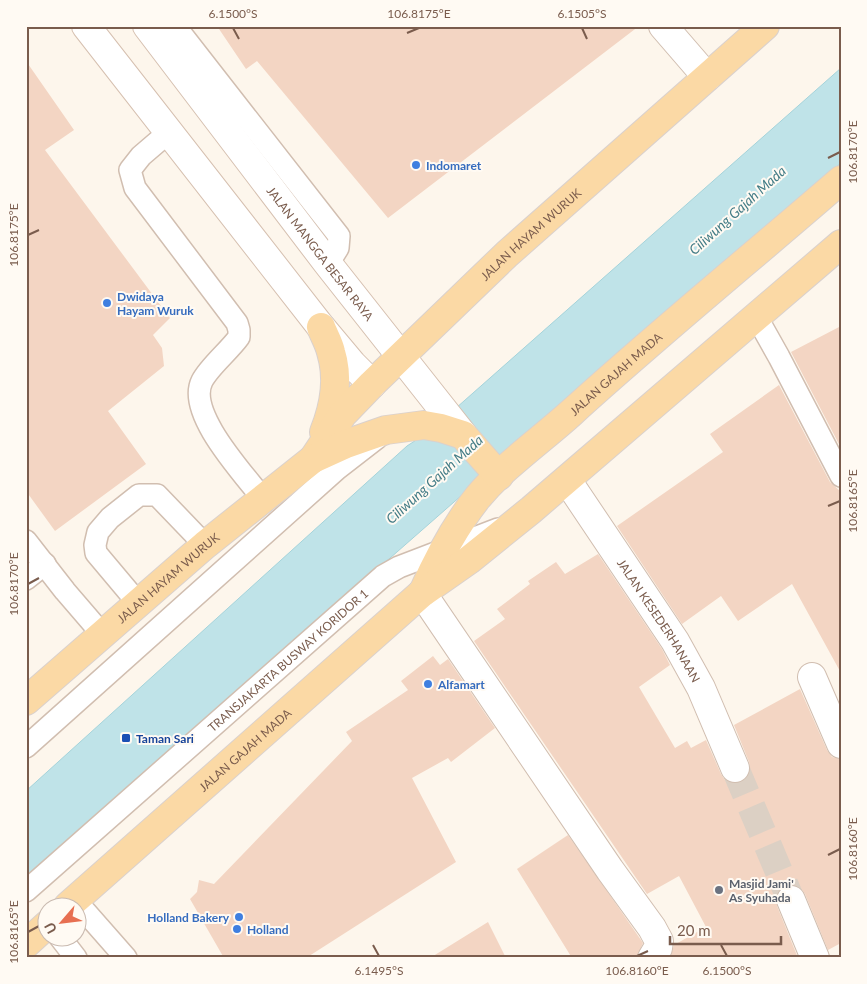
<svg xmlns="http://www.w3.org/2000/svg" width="867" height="984" viewBox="0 0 867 984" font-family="Lato,sans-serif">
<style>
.water{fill:#bfe3e8;stroke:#a5d3da}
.building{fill:#f3d5c3}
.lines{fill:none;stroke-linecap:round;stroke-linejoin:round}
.street-tunnel{stroke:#dcd0c4;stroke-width:28;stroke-dasharray:28 14;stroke-linecap:butt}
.lane-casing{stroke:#d1beb0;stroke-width:24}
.street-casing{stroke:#d1beb0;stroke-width:30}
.secondary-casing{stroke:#d6c0b0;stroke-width:30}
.primary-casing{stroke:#dad1cd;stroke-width:30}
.lane{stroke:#fff;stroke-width:21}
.street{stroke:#fff;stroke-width:28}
.secondary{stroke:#fff;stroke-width:28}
.primary{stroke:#fbd9a5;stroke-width:28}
.ticks{fill:none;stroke:#7a5c4d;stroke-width:2}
.shop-dot{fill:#3f7fe0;stroke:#fffaf3;stroke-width:2}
.transit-dot{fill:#1a4fb4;stroke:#fffaf3;stroke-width:2}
.worship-dot{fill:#6b7280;stroke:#fffaf3;stroke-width:2}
.labels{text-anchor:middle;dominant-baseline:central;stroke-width:4;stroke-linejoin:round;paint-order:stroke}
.shop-label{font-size:12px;font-weight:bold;fill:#366cbe;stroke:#fffaf3;text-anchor:start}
.street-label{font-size:12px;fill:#7a5c4d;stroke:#fffaf3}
.transit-label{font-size:12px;font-weight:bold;fill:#164399;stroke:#fffaf3;text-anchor:start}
.worship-label{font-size:12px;font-weight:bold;fill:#5b616d;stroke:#fffaf3;text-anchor:start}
.water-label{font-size:14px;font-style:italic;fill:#437c86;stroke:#fffaf3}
.neatline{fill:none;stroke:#7a5c4d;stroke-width:2}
.ticks-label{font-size:12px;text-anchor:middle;fill:#7a5c4d}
</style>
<rect width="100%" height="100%" fill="#fdf6ec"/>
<path class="water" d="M841,68V163L26,877V791L407,446L430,431Z"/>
<path class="building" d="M217,26H639L388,218L257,61L246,69Z
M26,61L74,130L45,150L170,318L153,335L162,348L164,366L108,411L146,464L55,531L26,491Z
M841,326V448L791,352Z
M779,385L830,482L841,492V673L792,584L738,621L721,596L682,624L617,526L723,452L710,434Z
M598,554L662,649L670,665L639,687L675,748L687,741L691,748L706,740L721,774L725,780L733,783L742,782L748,777L750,769L749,762L734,725L800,689L827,750L832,757L841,759V943L828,950L805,894L800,887L793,885H786L779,890L776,898L777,906L798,958H670L674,945L706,927L679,876L647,894L474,641L505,619L497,609L530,584L528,581L556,562L565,574Z
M433,656L440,665L448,659L495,728L451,762L448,758L412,778L456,862L306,958H224L190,899L197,892L199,880L214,884L352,741L346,732L408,690L401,681Z
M568,835L641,940L643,943L636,958H572L517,869Z
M488,922L506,958H430Z"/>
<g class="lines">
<path class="street-tunnel" d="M735,768L791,900"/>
<g class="lane-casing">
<g id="lane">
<path d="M175,26L339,236L338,248L328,264"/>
<path d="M169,132L141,156L130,170L135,188L237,323L239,330V337C229,351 209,367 202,381C186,413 244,474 263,499"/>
<path d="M756,316L779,357L841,476"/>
<path d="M26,541L65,591L102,634"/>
<path d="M26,579L45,564"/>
<path d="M138,603L96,553L95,545L98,532L110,518L139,495H157L205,545"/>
<path d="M26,747L337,469L377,438"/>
<path id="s1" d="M26,891L383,576L399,567L498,529"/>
<path d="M75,900L126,958"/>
<path d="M59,936L76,958"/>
</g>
</g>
<g class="street-casing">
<g id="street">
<path d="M663,26L707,77"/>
<path id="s2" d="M567,480L675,641L701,688L735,768"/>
<path d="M422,593L610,870L652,928L659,941L658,948L652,958"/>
<path d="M812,677L841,744"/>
<path d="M791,900L815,958"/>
</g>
</g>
<g class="secondary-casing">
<g id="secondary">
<path d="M86,26L321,327L352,364L372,384"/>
<path id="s3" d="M147,26L328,264L463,435"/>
</g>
</g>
<g class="primary-casing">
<g id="primary">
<path d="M321,327C324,335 329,343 331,352C339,378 334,407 324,432"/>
<path id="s4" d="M313,459L343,414L372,384L507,254L765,26"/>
<path id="s5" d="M423,592C438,558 455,526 478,497C505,465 540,441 571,413C659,333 751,258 841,180"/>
<path id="s6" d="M26,701L205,545L313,459L346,444L386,430L424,425L441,428L463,435L499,476"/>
<path id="s7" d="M68,906L422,593L469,560L531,510L841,244"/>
<path d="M26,944L48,924"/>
</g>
</g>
<use href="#lane" class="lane"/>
<use href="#street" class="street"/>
<use href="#secondary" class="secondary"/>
<use href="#primary" class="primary"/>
</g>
<path class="ticks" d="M233,28L239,39M582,28L587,39M407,33L419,28M828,158L840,152M28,235L39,230M828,506L840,501M28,584L39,578M828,855L840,849M28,932L39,926M373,945L379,956M721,945L727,956M637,956L648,951"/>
<g class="shop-dot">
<circle cx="416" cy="165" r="5"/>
<circle cx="107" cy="303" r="5"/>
<circle cx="428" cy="684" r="5"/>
<circle cx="239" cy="917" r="5"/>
<circle cx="237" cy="929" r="5"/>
</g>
<rect class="transit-dot" x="121" y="733" width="10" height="10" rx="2.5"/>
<circle class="worship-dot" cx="719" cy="890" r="5"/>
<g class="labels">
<g class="shop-label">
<text x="426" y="165">Indomaret</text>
<text x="117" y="296">Dwidaya<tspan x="117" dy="14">Hayam Wuruk</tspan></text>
<text x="438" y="684">Alfamart</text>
<text x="229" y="917" text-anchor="end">Holland Bakery</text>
<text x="247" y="929">Holland</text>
</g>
<g class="street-label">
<text stroke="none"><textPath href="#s4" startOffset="314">JALAN HAYAM WURUK</textPath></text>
<text stroke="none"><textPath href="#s3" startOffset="286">JALAN MANGGA BESAR RAYA</textPath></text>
<text stroke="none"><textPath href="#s5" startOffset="295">JALAN GAJAH MADA</textPath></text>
<text stroke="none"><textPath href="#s6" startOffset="188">JALAN HAYAM WURUK</textPath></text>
<text stroke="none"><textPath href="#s2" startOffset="168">JALAN KESEDERHANAAN</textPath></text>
<text stroke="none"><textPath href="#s1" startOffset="349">TRANSJAKARTA BUSWAY KORIDOR 1</textPath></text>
<text stroke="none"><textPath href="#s7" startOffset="236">JALAN GAJAH MADA</textPath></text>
</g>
<g class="transit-label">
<text x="136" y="738">Taman Sari</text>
</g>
<g class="worship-label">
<text x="729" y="883">Masjid Jami'<tspan x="729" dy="14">As Syuhada</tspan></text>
</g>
<g class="water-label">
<text transform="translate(737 210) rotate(-42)">Ciliwung Gajah Mada</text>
<text transform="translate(434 479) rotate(-42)">Ciliwung Gajah Mada</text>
</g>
</g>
<rect width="867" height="984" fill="none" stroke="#fffaf3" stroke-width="55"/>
<g transform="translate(62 922) rotate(242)"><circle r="24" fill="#fffaf3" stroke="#cabbb1"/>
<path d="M0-4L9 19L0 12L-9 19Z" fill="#e76f51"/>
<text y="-8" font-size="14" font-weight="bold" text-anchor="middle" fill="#7a5c4d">U</text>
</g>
<path d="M670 936v8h111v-8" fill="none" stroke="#7a5c4d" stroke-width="2.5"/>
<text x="677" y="936" font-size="15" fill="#7a5c4d" stroke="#fffaf3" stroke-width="4" paint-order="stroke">20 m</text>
<rect x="28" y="28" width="812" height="928" class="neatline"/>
<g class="ticks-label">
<text x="233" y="18">6.1500°S</text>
<text x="419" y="18">106.8175°E</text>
<text x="582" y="18">6.1505°S</text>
<text transform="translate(853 152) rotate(-90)" y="4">106.8170°E</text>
<text transform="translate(14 235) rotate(-90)" y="4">106.8175°E</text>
<text transform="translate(853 501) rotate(-90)" y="4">106.8165°E</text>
<text transform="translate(14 584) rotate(-90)" y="4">106.8170°E</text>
<text transform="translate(853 849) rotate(-90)" y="4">106.8160°E</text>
<text transform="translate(14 932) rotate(-90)" y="4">106.8165°E</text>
<text x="379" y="975">6.1495°S</text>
<text x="637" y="975">106.8160°E</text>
<text x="727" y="975">6.1500°S</text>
</g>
</svg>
